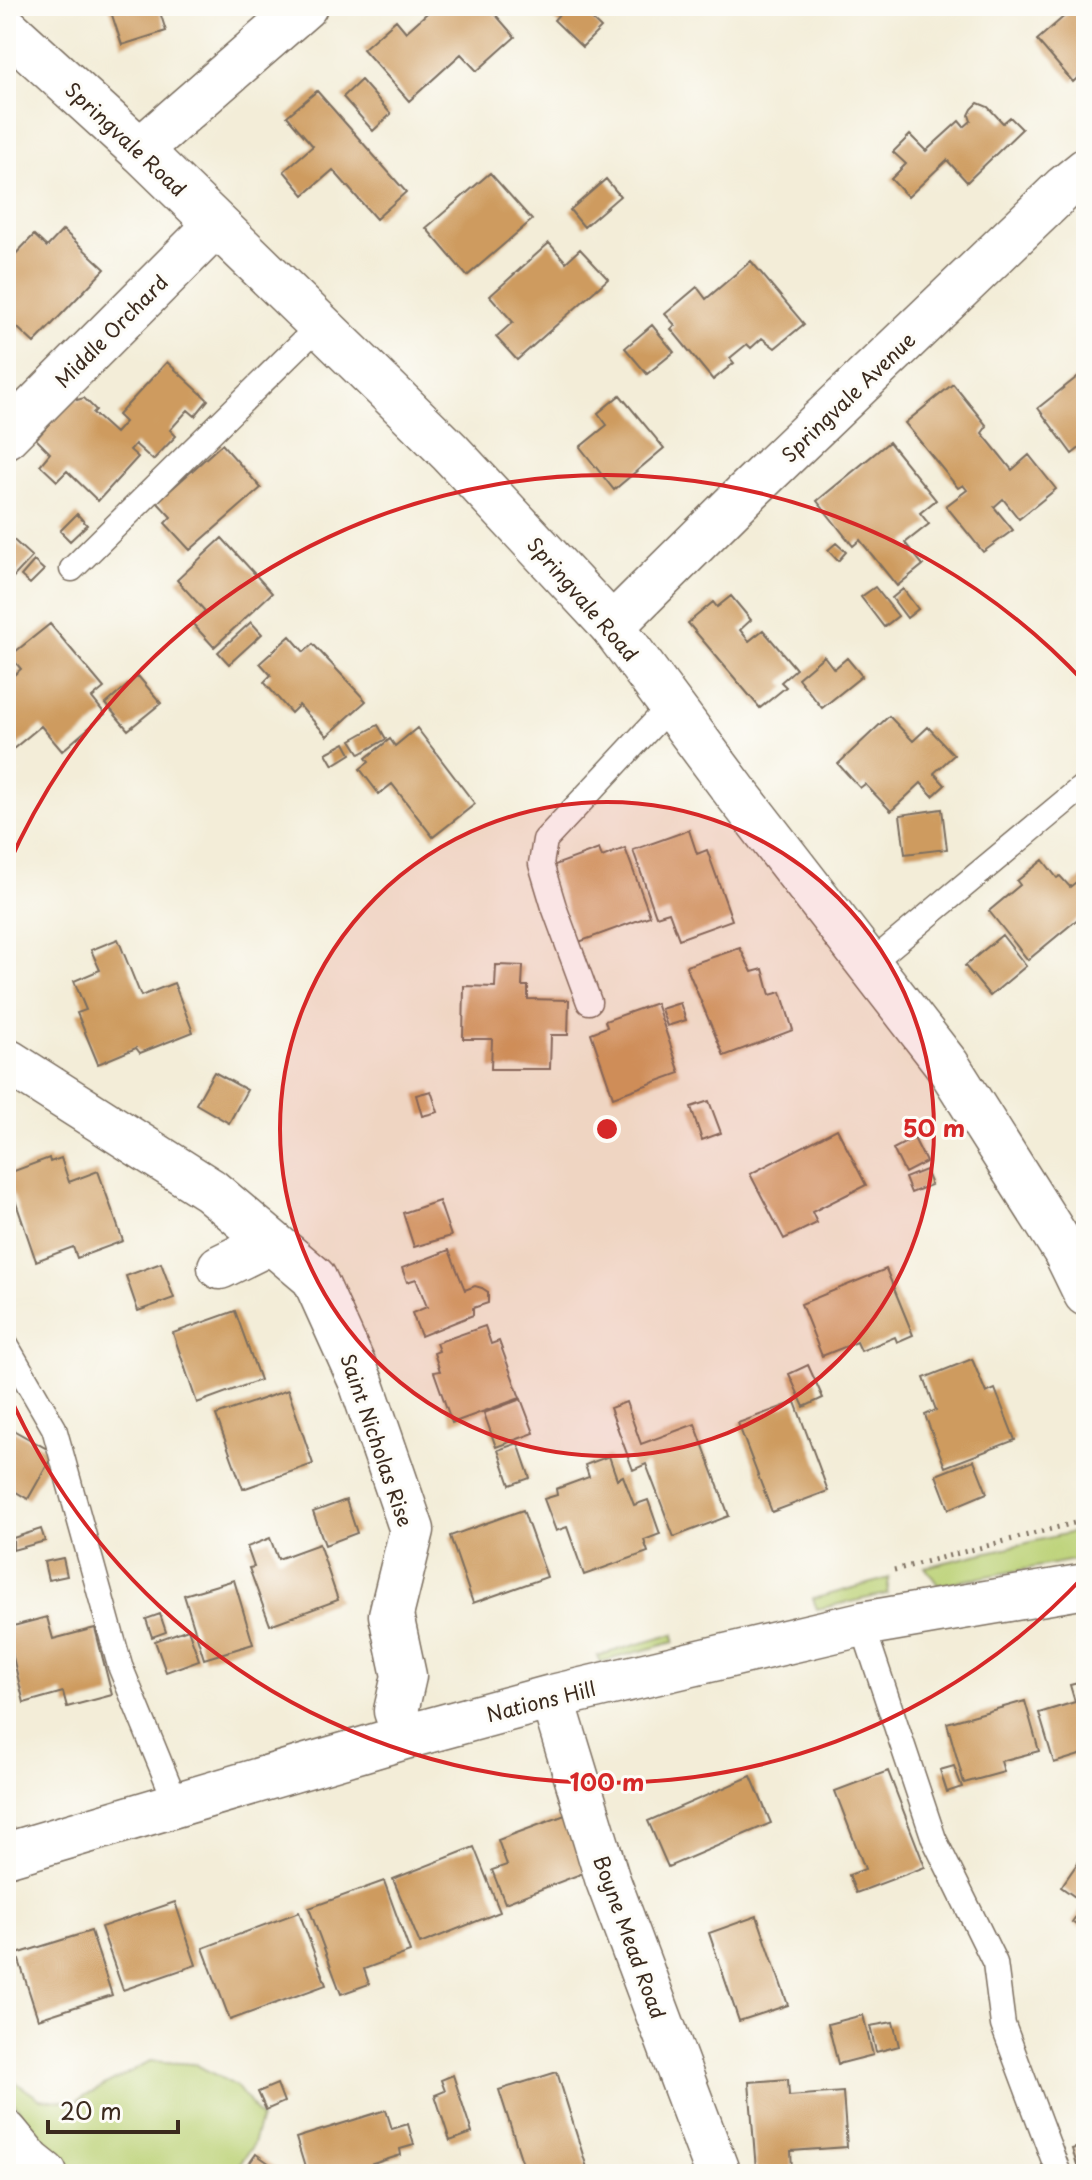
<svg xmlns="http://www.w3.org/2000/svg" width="1092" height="2180" viewBox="0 0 1092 2180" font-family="'Playpen Sans',sans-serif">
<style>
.green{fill:#bbd176;stroke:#7b7e4a;stroke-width:2}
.building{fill:#ce9b5f}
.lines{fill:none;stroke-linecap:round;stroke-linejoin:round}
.service-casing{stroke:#7b6e5f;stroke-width:27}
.minor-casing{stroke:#7b6e5f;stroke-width:47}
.tertiary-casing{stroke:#7b6e5f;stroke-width:47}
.path{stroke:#7b6e5f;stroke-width:5;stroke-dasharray:2 6;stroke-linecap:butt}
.service{stroke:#fff;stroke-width:24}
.minor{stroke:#fff;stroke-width:44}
.tertiary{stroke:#fff;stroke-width:44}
.ring{fill:none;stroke:#d62828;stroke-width:4}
.labels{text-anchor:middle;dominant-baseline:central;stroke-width:6;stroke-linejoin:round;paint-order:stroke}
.street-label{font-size:20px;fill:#3b2a1e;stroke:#fdfcf7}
.centre{fill:#d62828;stroke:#fdfcf7;stroke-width:4}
.ring-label{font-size:24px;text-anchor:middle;font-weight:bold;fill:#d62828;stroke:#fdfcf7;stroke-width:6;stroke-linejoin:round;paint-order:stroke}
</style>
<rect width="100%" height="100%" fill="#fdfcf7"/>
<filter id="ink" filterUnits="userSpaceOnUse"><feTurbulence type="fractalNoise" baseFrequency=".0125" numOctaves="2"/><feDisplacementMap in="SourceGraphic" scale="16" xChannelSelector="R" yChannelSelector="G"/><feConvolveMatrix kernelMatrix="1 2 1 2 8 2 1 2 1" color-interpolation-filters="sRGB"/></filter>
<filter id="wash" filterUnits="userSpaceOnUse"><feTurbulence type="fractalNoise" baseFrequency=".006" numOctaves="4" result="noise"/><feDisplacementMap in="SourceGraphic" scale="32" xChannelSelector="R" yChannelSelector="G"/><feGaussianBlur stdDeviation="1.8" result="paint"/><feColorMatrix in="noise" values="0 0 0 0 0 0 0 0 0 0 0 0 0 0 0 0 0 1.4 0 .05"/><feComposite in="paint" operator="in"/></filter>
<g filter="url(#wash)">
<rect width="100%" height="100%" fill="#f3edd8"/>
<path class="green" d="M1086,1529V1558L938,1585L925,1567Z
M889,1578L887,1594L817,1609L813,1599Z
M674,1634V1642L600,1662L597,1656Z
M150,2061L195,2064L236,2086L261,2118L251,2149L231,2174H76L43,2147L11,2098L6,2076L40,2099L75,2102Z"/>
<g id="blocks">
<path class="building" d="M109,6H158L166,31L122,45Z
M435,6H488L515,37L477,71L461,54L409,101L363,49L396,20L406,32Z
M566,6H578L601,28L582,47L554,20Z
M1076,6H1086V70L1073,82L1037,40Z
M361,80L391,114L373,131L343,97Z
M317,91L406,192L376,219L333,170L304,195L284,171L313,146L287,116Z
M978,103L988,107L1003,123L1010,117L1022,129L967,182L947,160L908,197L891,179L906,164L893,152L910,135L926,151L959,121L964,127L971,121L969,115L972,109Z
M490,173L532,220L467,276L426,228Z
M606,179L620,196L584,227L570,210Z
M63,230L105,269L34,343L6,317V264L34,235L47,247Z
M549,243L566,262L580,249L608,279L517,360L496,337L513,322L490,296Z
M751,261L804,324L775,348L762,338L751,348L747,344L730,358L734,363L713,380L671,329L675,325L665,314L697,287L706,299Z
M652,325L674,352L647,374L625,348Z
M167,362L208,400L195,416L188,410L170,430L176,436L153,460L135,444L130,450L138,457L98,501L67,471L57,481L40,465L50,453L36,439L76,395L77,400L84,398L96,410L93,413L115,433L125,422L118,415Z
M1086,370V443L1072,454L1038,408Z
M953,384L987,426L982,433L1012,470L1029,455L1056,489L1019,519L1003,499L994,507L1013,530L983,552L946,506L967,490L963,485L958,488L905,423Z
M620,395L664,448L614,490L580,447L607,425L598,413Z
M889,442L936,500L920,513L929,524L905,543L923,565L897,586L860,540L853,546L817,501Z
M222,444L261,488L190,550L165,523L171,517L157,502Z
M77,514L87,525L70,541L60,531Z
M6,533L32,557L6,585Z
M222,538L272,593L214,647L192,623L205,611L177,580Z
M836,543L846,552L838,561L828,550Z
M34,561L44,570L30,584L21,576Z
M875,587L898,616L884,627L861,597Z
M903,589L918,609L907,618L892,598Z
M731,596L751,620L740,630L749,641L763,630L796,669L781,682L786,687L760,708L688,623L713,602L717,607Z
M251,622L262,634L229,664L218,652Z
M50,624L104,688L92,698L105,714L62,751L41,726L13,749L6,741V682L21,669L10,656Z
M290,636L304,652L313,644L366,701L327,736L299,705L291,713L264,682L271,675L260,663Z
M824,656L834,669L847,658L862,676L822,708L798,678Z
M138,676L161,703L128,730L106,704Z
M889,716L913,741L928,727L954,755L934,773L945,785L933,796L921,783L891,811L865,784L860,788L838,764Z
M378,725L386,739L360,754L351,740Z
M417,728L475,804L433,837L392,784L379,794L360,769L369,762L366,758L390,739L395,746Z
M345,743L351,754L333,765L326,753Z
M942,809L947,849L905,854L900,815Z
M689,830L697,854L707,850L732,920L679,939L669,912L656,916L633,850Z
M625,848L650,916L579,942L552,866L599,849L602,857Z
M1043,860L1057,878L1060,876L1070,887L1086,874V905L1082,908L1085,913L1028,960L989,911L1020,885L1017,881Z
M1002,935L1026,966L990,996L965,966Z
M118,939L141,996L174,983L193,1032L140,1053L136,1048L98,1064L77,1013L86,1010L74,981L100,970L91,950Z
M740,948L752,972L763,969L770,995L781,992L793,1030L724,1056L686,966Z
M496,965L523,966L522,986H528V999L569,1000L568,1035H551L550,1069H491L492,1039H463L464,986L495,987Z
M656,1003L680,1073L613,1097L591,1033L607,1027L605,1021Z
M680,1003L686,1020L667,1026L661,1009Z
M214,1072L247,1090L229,1123L196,1104Z
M431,1091L438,1112L422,1116L416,1095Z
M709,1101L721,1133L702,1140L691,1107Z
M837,1129L866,1185L812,1212L817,1223L784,1239L750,1174Z
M914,1138L926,1162L905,1173L893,1149Z
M49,1158L50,1162L61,1158L69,1182L98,1171L123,1241L77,1258L73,1247L36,1261L6,1174Z
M925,1170L931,1185L911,1193L905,1178Z
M439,1201L451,1236L414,1247L403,1213Z
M449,1250L465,1290L475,1286L482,1288L488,1292V1303L473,1308V1315L421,1336L412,1313L427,1307L416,1279L407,1282L402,1268Z
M161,1263L174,1298L138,1311L126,1276Z
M886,1269L913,1335L897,1342L895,1337L861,1351L857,1342L822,1356L801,1304Z
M235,1311L260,1380L197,1403L173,1333Z
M485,1326L491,1344L499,1341L520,1398L452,1423L434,1372L440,1371L434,1353L439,1351L436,1343Z
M972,1359L986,1393L995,1389L1015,1440L945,1467L925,1415L936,1410L924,1378Z
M808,1365L823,1398L804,1407L789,1374Z
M288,1390L313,1464L243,1489L216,1415Z
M521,1399L534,1433L496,1447L484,1413Z
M626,1402L641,1444L695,1424L729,1516L674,1537L646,1464L633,1470L610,1408Z
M795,1402L828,1491L772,1512L738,1423Z
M6,1426L54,1453L28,1499L6,1486Z
M518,1443L530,1478L510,1485L498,1450Z
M609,1456L617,1479L623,1476L634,1505L648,1500L660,1534L644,1540L648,1552L584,1575L567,1527L556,1531L544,1499L557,1495L556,1489L589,1477L585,1465Z
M974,1460L987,1493L949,1509L936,1475Z
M346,1500L357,1533L325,1545L313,1512Z
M523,1510L547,1577L473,1603L450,1536Z
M41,1529L45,1541L13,1550V1538Z
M270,1538L278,1559L319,1544L338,1600L270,1625L249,1568L254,1567L247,1547Z
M63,1558L67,1576L48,1580L44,1562Z
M234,1580L253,1644L204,1659L184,1595Z
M160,1614L166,1632L152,1637L146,1619Z
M47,1617L53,1639L95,1628L112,1695L67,1707L63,1692L24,1703L6,1628Z
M188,1629L199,1660L166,1672L155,1641Z
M1086,1681V1753L1054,1763L1039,1713L1075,1702L1070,1685Z
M1025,1701L1039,1751L1001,1761L1004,1772L964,1783L947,1723Z
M954,1766L962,1787L947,1792L940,1770Z
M888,1771L925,1867L856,1893L849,1875L865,1869L835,1791Z
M751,1776L771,1823L668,1867L648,1821Z
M565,1815L586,1872L505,1903L492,1870L507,1865L498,1840Z
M474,1847L500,1912L420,1944L393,1879Z
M1086,1851V1932L1072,1922L1085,1904L1061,1887Z
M384,1881L410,1952L364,1969L369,1984L341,1994L309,1908Z
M175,1902L196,1965L123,1990L101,1927Z
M299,1912L326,1985L230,2020L203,1948Z
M757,1916L788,2005L739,2021L709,1933Z
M91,1931L112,1995L38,2019L17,1954Z
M863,2015L873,2055L838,2064L828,2024Z
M893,2022L899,2046L876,2052L870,2026Z
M557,2072L588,2171L576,2174H526L499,2090Z
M453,2075L472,2133L450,2141L435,2095L445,2091L441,2080Z
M788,2079L789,2096L843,2092L847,2147L791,2151L792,2168L756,2170L749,2082Z
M277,2084L284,2102L266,2110L258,2092Z
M386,2110L392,2129L408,2124L414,2145L400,2149L401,2155L341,2174H307L296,2138Z
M1086,2145V2174H1080L1072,2149Z
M256,2154L284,2174H242Z"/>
</g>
</g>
<g filter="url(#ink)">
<use href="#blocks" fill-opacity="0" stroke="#7b6e5f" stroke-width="2"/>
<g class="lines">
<g class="service-casing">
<path id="service" d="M72,569L320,325
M871,963L1086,784
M589,1002L554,907L541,864L545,840L671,705
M6,1345L54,1428L120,1666L177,1805
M862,1624L934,1839L995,1963L1003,2025L1059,2174"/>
</g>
<g class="minor-casing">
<path id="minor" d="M140,150L305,6
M6,436L216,225
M612,626L745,494L1065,187L1086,170
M9,1062L210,1190L314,1278L361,1382L412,1530L391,1615L404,1676L396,1711L405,1737
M220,1267L271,1242
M552,1697L607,1878L718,2174
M6,1855L405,1737L552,1697L862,1624L1086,1586
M6,2133L30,2162L45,2174"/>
</g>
<g class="tertiary-casing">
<path id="tertiary" d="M6,28L140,150L386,389L450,452L612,626L737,794L948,1066L1065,1251L1086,1294"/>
</g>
<path class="path" d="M894,1570L1086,1520"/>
<use href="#service" class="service"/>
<use href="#minor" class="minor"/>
<use href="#tertiary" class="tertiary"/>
</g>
</g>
<circle cx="607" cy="1129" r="327" fill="#d62828" fill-opacity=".12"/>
<g class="ring">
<circle cx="607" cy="1129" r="327"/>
<path d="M1085 1575A654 654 0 0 1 7 1390M7 868A654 654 0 0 1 1085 683"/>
</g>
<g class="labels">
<g class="street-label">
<text transform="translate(126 139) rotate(43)">Springvale Road</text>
<text transform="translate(111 331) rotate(-45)">Middle Orchard</text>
<text transform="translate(848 397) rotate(-44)">Springvale Avenue</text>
<text transform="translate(583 599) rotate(49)">Springvale Road</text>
<text transform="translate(377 1440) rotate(71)">Saint Nicholas Rise</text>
<text transform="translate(541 1701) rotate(-14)">Nations Hill</text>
<text transform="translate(630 1937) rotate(70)">Boyne Mead Road</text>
</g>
</g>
<circle cx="607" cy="1129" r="12" class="centre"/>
<g class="ring-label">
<text x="934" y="1137">50 m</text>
<text x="607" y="1791">100 m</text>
</g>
<rect width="1092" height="2180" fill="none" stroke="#fdfcf7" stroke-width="32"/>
<path d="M48 2120v12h130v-12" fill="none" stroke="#3b2a1e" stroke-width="4"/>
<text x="60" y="2120" font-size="24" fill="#3b2a1e" stroke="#fdfcf7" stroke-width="6" paint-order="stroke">20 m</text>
</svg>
